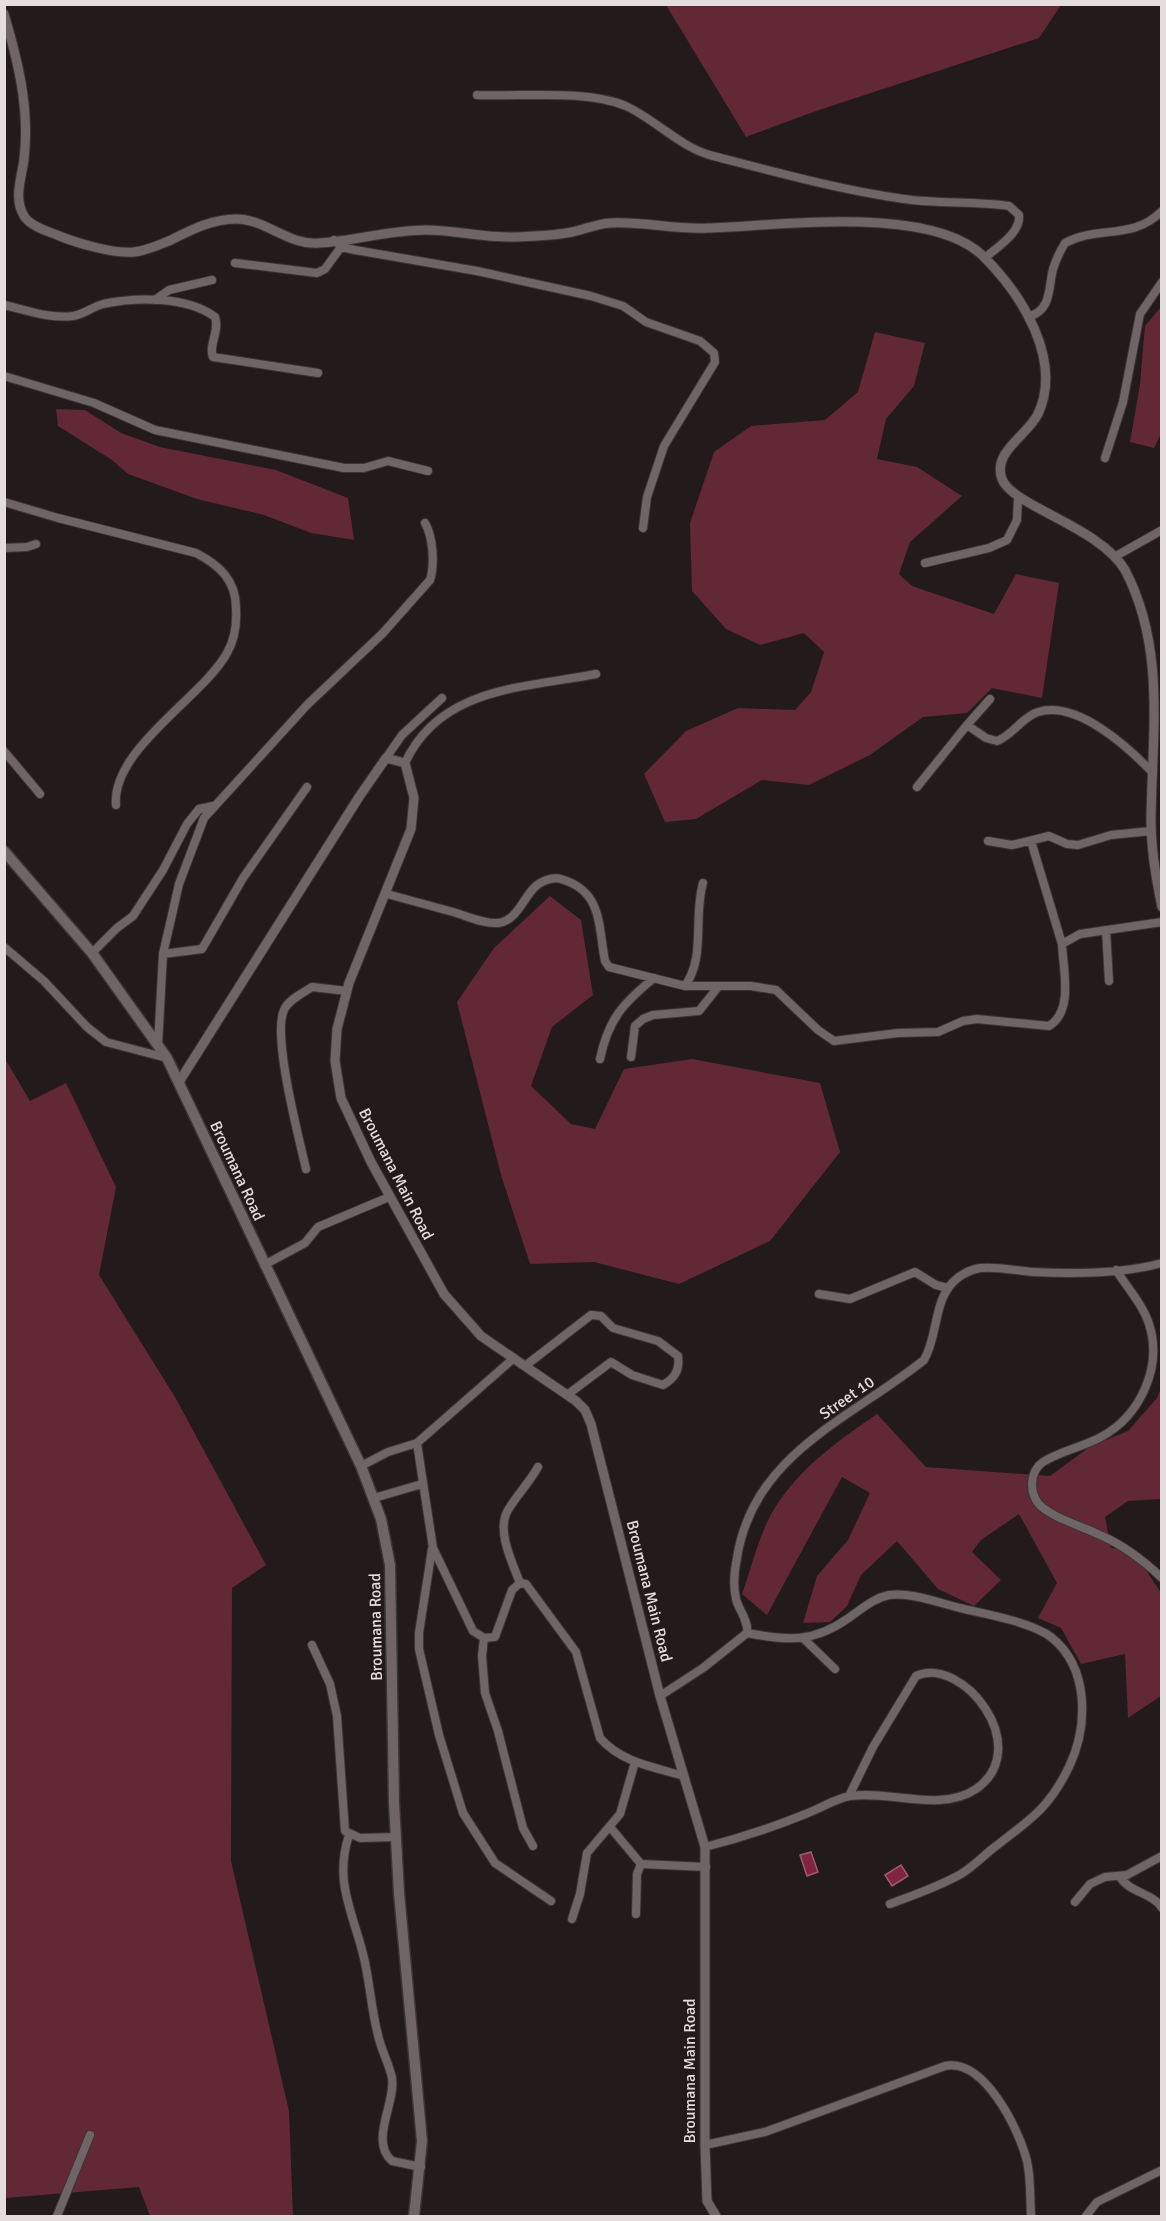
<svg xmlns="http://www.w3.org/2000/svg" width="1166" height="2221" viewBox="0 0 1166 2221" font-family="Signika,sans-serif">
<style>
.green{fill:#622836}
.water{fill:#81243f;stroke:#9e5c6f;stroke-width:1.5}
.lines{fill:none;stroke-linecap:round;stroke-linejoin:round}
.minor-casing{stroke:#3b3536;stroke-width:10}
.tertiary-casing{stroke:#3b3536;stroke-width:11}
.secondary-casing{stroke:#3b3536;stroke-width:13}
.minor{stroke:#6f6566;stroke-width:8}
.tertiary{stroke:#6f6566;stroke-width:9}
.secondary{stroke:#6f6566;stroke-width:10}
.labels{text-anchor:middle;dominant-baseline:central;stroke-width:4.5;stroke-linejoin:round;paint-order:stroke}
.street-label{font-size:16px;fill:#e3ddde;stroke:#221a1b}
</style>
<rect width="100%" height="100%" fill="#221a1b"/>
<path class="green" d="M666,5H1061L1039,38L816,111L746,137Z
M1161,307L1162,432L1154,448L1130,442L1140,384L1145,326Z
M875,332L925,343L914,386L886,419L877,459L917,467L962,496L910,542L899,574L912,586L994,614L1016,574L1059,583L1042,698L992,688L967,713L923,717L870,755L809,785L762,780L696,819L665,822L644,774L686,731L738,708L795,710L811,692L824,652L804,633L760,645L726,629L692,591L690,523L714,452L751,426L825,420L858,392Z
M56,409L85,410L121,433L160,447L276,470L348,498L354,540L311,533L264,515L197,499L128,474L112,460L58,426Z
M550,896L581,920L593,995L552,1027L531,1086L571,1124L595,1129L624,1069L692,1059L820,1083L840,1152L770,1241L679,1284L594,1262L530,1264L501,1175L457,1002L494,948Z
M4,1057L30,1101L66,1083L116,1187L99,1275L175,1397L266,1565L232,1588L231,1861L289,2111L293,2216H150L139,2187L5,2198Z
M1161,1388V1499L1128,1501L1105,1517L1111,1548L1133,1550L1161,1593V1696L1128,1718L1125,1654L1081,1664L1061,1628L1038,1618L1057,1583L1019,1514L981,1540L972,1552L1001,1580L974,1606L938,1589L897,1541L861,1575L847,1606L830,1622L803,1623L817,1576L848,1540L870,1493L842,1477L767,1615L742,1594C753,1563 761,1526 780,1500C806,1463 841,1439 877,1414L926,1467L1050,1476L1091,1446L1128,1431L1157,1398Z"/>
<path class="water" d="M811,1852L818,1872L807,1876L800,1855Z
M901,1865L908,1876L892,1886L885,1875Z"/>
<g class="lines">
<g class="minor-casing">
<path id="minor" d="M477,95C521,97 586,89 626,106C656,120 681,148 713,156C775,172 840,190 904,199C939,204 974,201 1009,206L1019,215C1021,233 997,247 985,258
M334,240L341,247L355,250L477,271L591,296L623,306L646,322L700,341L714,353L715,362L664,446L647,497L643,528
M235,263L317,273L325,269L341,247
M155,300L169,290L212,280
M4,305C27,310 49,319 73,316C83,315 92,307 103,304C136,297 187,296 215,317C220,331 208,346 213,357L318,373
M1028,317C1052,310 1048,289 1053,269C1056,260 1060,251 1065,243C1098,225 1132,241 1162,211
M4,376L94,403L155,430L344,468H364L388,461L428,471
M1105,458L1123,402L1140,314L1162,282
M4,502L58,518L196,553C219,565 236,580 236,608C237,624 235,639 227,653C203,697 111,750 116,805
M4,548L27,547L36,544
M1116,556L1162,530
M925,563L989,548L1007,540L1017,520L1018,497
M967,725L990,699
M4,751L40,794
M386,758L402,735L442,698
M405,763C440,687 523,688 596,674
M917,787L967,725L986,738L997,741C1013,735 1022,717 1038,712C1077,700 1128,747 1153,773
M988,841L1012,845L1049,836L1067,844L1078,845L1111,835L1151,831
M1031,841L1062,944
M387,894C409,900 431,906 453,912C467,916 483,924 498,923C516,921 522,901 533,889C539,882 552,876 561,879C603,891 598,926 605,961L609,967L685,986H751L776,990L818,1030L834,1041L898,1033L938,1032L963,1021L977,1019L1049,1026C1074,1011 1063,969 1062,944L1080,934L1162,922
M1106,930L1109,981
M4,947L44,981L87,1027L106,1042L167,1058
M92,953L117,928L133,916L163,870L187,824L199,809L213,806
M163,954L202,949L243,878L307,787
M685,986C706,956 693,918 703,883
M158,1045L163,954L179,884L204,818L307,705L383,633L430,580C435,564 433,537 425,523
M631,1057L635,1026L643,1019L653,1015L699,1011L718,987
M600,1059C608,1020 623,1003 654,978
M306,1169C299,1138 272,1036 284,1010C288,1000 303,993 312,987L347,991
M264,1265L305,1243L318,1227L389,1197
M1116,1270C1127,1287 1143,1305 1149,1324C1163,1367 1140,1416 1101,1437C1083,1447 1060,1451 1043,1462C1030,1471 1029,1491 1038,1503C1049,1517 1085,1527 1102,1536C1125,1546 1144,1561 1162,1578
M819,1294L850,1299L915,1272L936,1285L948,1288
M525,1366L591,1315L601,1316L613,1328L658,1341L678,1356C680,1370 675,1378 663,1385L632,1375L611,1362L567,1395
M417,1443L433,1548L473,1631L484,1638L495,1637L512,1590L520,1583L526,1584L576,1652L600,1738C622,1763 654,1767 684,1776
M361,1466L388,1452L417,1443L514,1358
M374,1498L422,1484
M432,1549L419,1633V1649L439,1735L463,1813L495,1863L551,1901
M520,1583C512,1562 496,1530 508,1510C517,1495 529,1483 538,1467
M747,1633C789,1641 814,1643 850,1617C863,1608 874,1598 889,1595C911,1592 939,1603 960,1608C986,1614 1031,1622 1051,1637C1090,1668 1088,1727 1069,1767C1049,1808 1031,1819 996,1846C984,1855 974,1866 961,1874C938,1887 914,1895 890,1904
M484,1638L482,1656L485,1693L498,1731L523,1828L533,1846
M804,1639L835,1669
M312,1645L330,1684L337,1716L345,1831L360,1838L396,1837
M660,1696L703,1668L747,1633C749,1621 739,1611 736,1599C733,1586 734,1572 737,1558C753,1454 850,1419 924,1360C937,1338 934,1307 949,1287C956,1277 968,1270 980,1268C998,1266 1016,1271 1034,1272C1075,1274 1122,1274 1162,1263
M610,1827L641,1864
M349,1835C334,1881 352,1910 363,1954C370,1981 371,2009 378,2035C381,2050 389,2063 392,2078C396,2103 369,2141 392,2161L421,2167
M705,1847C740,1838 774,1827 808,1813C821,1808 837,1798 850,1796C890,1790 940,1813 976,1789C1035,1748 963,1655 916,1676L873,1747L849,1796
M1120,1877C1130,1893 1153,1893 1162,1908
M1075,1902L1090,1884L1105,1877L1127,1875L1162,1856
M636,1914L637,1874L641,1864L706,1867
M572,1919L580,1894L587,1853L620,1814L635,1762
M705,2145L765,2132L945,2066C984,2058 1019,2129 1027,2161C1031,2179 1030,2198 1031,2216
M57,2216L90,2135
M1086,2216L1097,2202L1162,2170"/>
</g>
<g class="tertiary-casing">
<path id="tertiary" d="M4,14C18,61 30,109 24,159C22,177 13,198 24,216C30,226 47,231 57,235C76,243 114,254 134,252C146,251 159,245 171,240C191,230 212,219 236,219C266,219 289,246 319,243C355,241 389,230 426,230C455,230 484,238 514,237C533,236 553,236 572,232C585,229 597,224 610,223C643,221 675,230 708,228C777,226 932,204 984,257C1022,295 1063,360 1038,414C1027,436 992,452 1002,479C1012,506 1100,527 1125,570C1166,648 1152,734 1151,820C1151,849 1156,879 1162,907
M179,1082L359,797L386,758L405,763L414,798L411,829L349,983L337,1029L335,1061L341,1098L371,1162L444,1294L481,1336L576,1401L585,1410L591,1424L660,1696L705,1847V2145L707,2201L716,2216"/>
</g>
<g class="secondary-casing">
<path id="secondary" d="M4,851L92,953L167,1058L361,1466L381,1519L390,1565L394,1803L399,1893L422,2141L414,2216"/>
</g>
<use href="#minor" class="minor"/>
<use href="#tertiary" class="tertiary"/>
<use href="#secondary" class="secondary"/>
</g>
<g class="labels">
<g class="street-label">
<text transform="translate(237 1171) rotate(65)">Broumana Road</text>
<text transform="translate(396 1174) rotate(63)">Broumana Main Road</text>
<text transform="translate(847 1398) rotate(-35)">Street 10</text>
<text transform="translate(649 1591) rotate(76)">Broumana Main Road</text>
<text transform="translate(376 1627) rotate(-91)">Broumana Road</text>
<text transform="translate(690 2071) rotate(-90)">Broumana Main Road</text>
</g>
</g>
<rect width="1166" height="2221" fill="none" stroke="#e3ddde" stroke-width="12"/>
</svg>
